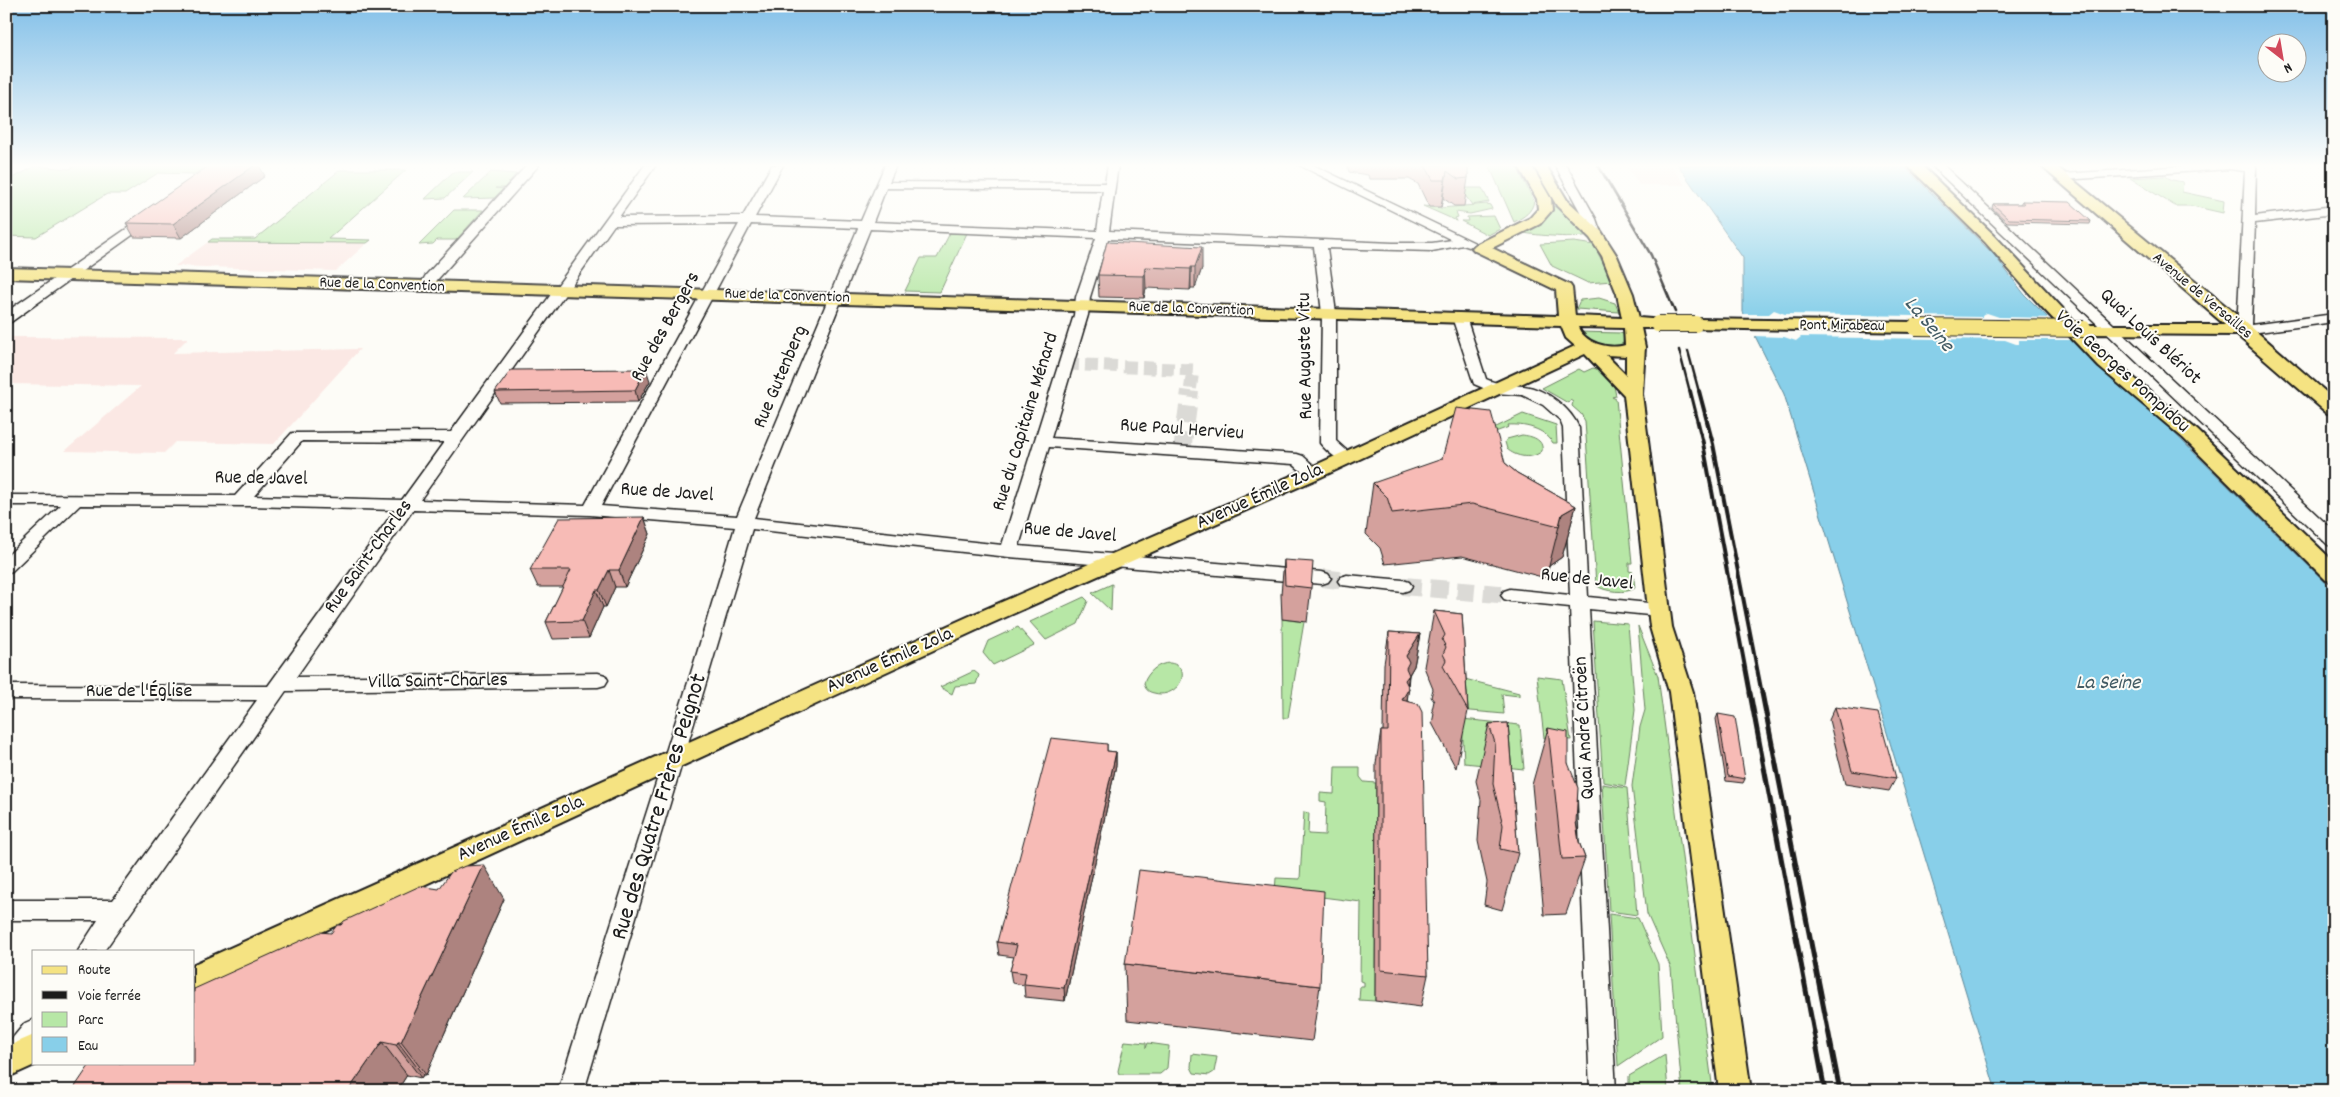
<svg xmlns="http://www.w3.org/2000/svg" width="2340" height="1097" viewBox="0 0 2340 1097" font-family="Dekko,sans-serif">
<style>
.built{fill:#fbe8e4}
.green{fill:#b7e7a6;stroke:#6a8261}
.water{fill:#88cfe9;stroke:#5d8797}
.pier{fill:#fdfcf7}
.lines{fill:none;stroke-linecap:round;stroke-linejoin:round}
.minor-tunnel-far1{stroke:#dbdad6;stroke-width:13;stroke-dasharray:13 6;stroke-linecap:butt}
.minor-tunnel{stroke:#dbdad6;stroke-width:18;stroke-dasharray:18 9;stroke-linecap:butt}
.minor-casing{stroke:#1c1c1c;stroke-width:3}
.major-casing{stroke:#1c1c1c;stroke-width:4}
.minor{fill:#fdfcf7;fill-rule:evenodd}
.major{fill:#f5e382;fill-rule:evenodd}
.rail-far2{stroke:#1c1c1c;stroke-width:2.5}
.rail-far1{stroke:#1c1c1c;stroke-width:4}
.rail{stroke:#1c1c1c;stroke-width:5}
.major-bridge-casing{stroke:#1c1c1c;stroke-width:18;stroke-linecap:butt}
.major-bridge{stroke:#f5e382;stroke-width:16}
.wall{fill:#d4a19d;stroke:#1c1c1c}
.shaded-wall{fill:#ad837f;stroke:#1c1c1c}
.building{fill:#f7bbb6;stroke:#1c1c1c}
.labels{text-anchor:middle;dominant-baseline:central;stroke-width:4;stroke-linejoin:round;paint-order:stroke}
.far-street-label{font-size:16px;fill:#1c1c1c;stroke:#fdfcf7}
.street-label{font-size:20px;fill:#1c1c1c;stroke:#fdfcf7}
.water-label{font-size:21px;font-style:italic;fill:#425b64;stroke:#fdfcf7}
.near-street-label{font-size:24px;fill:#1c1c1c;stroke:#fdfcf7}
</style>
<rect width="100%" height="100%" fill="#fdfcf7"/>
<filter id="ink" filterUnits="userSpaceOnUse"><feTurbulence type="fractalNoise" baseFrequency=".02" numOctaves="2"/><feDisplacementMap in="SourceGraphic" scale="10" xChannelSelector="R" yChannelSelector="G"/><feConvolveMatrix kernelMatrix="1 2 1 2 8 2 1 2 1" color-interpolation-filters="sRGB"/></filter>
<g filter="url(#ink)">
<path class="built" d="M1626,165H1671L1685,185H1639Z
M208,242L367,243L336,271L175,266Z
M6,337L188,338L173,353L360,349L274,444L175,442L164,453L65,451L141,386L6,384Z"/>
<path class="green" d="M78,165H207L195,174L158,173L125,194H107L36,237L6,236V181L36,166L69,169Z
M1489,165H1516L1534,201C1532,212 1524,217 1514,222Z
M340,170H406L328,239L371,240L367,243L208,242L212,239H255Z
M453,172H473L445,198L425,199Z
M491,172L516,174L504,188H495L503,189L494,198L463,199Z
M2165,176L2172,180L2183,182L2182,192L2224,201L2223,213L2192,206H2175L2130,178Z
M1460,188H1482L1489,202L1472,205Z
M1487,204L1490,205L1492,209L1470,214L1456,212L1458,217L1455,218L1457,221L1423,206L1441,208Z
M1552,206C1563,207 1582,226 1587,235C1580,239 1533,235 1524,233L1540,224L1551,214Z
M454,210H483L456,240H437L433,244L419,245Z
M1494,216L1500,229L1488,235L1461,221H1468L1467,217Z
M950,233H967L940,292L905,291L921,258H937Z
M1574,242L1594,245L1612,281L1588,283L1552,266L1540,244Z
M1599,298L1615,303L1619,312L1576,309L1580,300Z
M1579,332L1620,333L1624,334L1623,344C1607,354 1591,342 1579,332Z
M1593,368L1604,371L1614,386L1616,396L1612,397L1616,399L1632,563H1629V571L1633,572L1635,588C1628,594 1603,592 1596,585L1585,421L1581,414L1572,406L1573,402L1570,400L1568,403L1542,388L1579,369L1584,372Z
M1523,414L1556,425L1557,443H1553C1544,428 1524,424 1508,425L1509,427L1495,432L1488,431Z
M1522,435C1531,436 1544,439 1542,451C1532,460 1516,457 1507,449L1505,442L1507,439Z
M1112,584L1111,611L1092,593Z
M1084,597L1088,601L1078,624L1046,640L1030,622Z
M1282,619L1304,622L1288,718H1283Z
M1593,621L1628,624L1635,710L1625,786L1603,782Z
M1638,626L1658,676L1713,1091H1682L1671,968L1647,914L1632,786L1640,727L1645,710Z
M1018,627L1034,645L993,665L983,653L988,641Z
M1170,663C1195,667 1178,700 1154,693C1148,692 1145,689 1144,683C1148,672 1158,663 1170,663Z
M974,671L979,675L976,684L955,686L952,694L940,687Z
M1537,676L1562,679L1571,740L1544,738Z
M1457,677L1519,693V696L1502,694L1504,714L1460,710Z
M1462,719L1520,725L1524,769L1464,763Z
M1335,767H1360V777L1364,782L1376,783L1375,1001L1359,1000L1360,986H1364V982L1360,981L1361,902L1275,891L1276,878L1300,879L1304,812L1309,813L1308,834L1325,835L1326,802L1320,801V793L1334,794Z
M1602,784L1627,788L1637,915L1609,911Z
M1609,914L1638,918L1658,964L1662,1036L1618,1066Z
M1125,1041L1146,1043V1048L1148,1043L1169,1046L1167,1068L1160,1074H1119L1118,1071Z
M1192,1054L1217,1057L1214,1072L1209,1075L1194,1073L1191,1067Z
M1665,1055L1668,1091H1629V1076Z"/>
<path class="water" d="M1678,165H1903L1994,255L2025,295L2084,353L2154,413L2334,591V1091H1996L1784,394L1743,312V258Z"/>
<path class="pier" d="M1774,310L1785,314L1982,317V315L1987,313L1999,317L2053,318L2075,340H2019V344H2016L2005,340L1801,337L1796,341L1784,337L1753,336L1741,314H1769Z"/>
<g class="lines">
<path class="minor-tunnel-far1" d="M1066,364L1193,370L1190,392"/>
<path class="minor-tunnel" d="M1182,451L1190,391
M1322,578L1347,581
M1403,586L1510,595"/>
<g class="minor-casing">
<path id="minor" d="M527,165H539L437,280L431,290H421L419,287L426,275Z
M645,165H656L619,217L743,216L772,165H783L755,217L861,221L885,165H896L889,182L1105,183L1108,165H1118L1109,231L1393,243H1432L1452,240L1299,165H1313L1475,243L1469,247L1463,245L1432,251L1327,248L1336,313V441L1355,458L1353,461C1341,464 1327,452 1320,443L1322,313L1314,247L1108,239L1090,297L1088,315L1051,438L1297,454L1303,456L1322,473L1320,476C1308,479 1301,471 1293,464L1049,447L1019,546L1322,572L1328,574L1331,578L1328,582L1322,584L1009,557L752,529L584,1091H558L691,673L735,527L590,515L413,510L296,677L598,673L605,675L608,680L605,685L598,687L286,691L104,951H78L98,920H6V900H113L257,700L6,699V685L268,686L395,510L250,506L80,505L12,571L6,573V557L61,505H6V495L235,496L292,433L451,432ZM886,188L1103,190L1097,231L873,222ZM739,224L585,505L420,500L614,225ZM751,224L858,228L737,516L601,506ZM870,229L1096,238L1076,297L1074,315L1002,545L754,518ZM302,441L444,442L402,500L254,496Z
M1555,165H1566L1596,219L1601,233L1599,236L1595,237L1589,233L1584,219Z
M1931,165H1943L2334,531V546L2328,545Z
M2200,165H2256L2255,216L2334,206V214L2255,223L2251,325L2334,314V322L2244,334L2237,330L2245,171L2229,169L2062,180L2056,177L2062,174Z
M148,214L154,218L152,221L11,322L6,323V312Z
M1459,313L1466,317L1486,379C1499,385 1510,385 1524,386C1546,389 1571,408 1579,428L1588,597L1659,604L1666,606L1668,610L1666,614L1659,616L1589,609L1616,1091H1590L1570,607L1510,601L1504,599L1501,595L1504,591L1510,589L1570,595L1563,428L1560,420L1543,405L1522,395L1495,393L1474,384L1452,317Z
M1347,575L1403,580L1409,582L1412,586L1409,590L1403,592L1341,585L1338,581L1341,577Z
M34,1019C34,1040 37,1059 14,1068L6,1065V1046L25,1023Z"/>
</g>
<g class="major-casing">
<path id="major" d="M1518,165H1531L1551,199L1552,210L1540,224L1492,248L1570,285L1572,288L1575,316L1622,318L1617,294L1602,256L1590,238L1557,206L1533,165H1546L1567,200L1601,231L1617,256L1633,294L1639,318L1664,320L1666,324L1664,328H1641L1645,347L1642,394L1672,627L1693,692L1751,1091H1719L1669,692L1650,627L1624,395L1585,354L1321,477L990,624L194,991V964L974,614L1307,469L1575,346L1566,338L1561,326L6,278V268L1558,316L1556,290L1475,251L1472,248L1475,245L1530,218L1538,209L1537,199ZM1578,327L1624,328L1625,345C1609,350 1584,343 1578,327ZM1606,355L1626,356V375Z
M1907,165H1921L1995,236L2078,325H2225L2040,165H2055L2250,326L2334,399V414L2327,413L2237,335L2087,334L2111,359L2197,430L2334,562V582L2326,580L2183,438L2099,367L2040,305L1985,242Z
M1695,319L1915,322L1921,323L1923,327L1921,331L1915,332L1689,328L1687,324L1689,320Z
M34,1035V1063H39L6,1078V1047Z"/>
</g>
<use href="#minor" class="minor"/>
<use href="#major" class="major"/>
<path class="rail-far2" d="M1598,165L1651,255L1675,312
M1679,350L1690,392
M1688,351L1699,392"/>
<path class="rail-far1" d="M1690,391L1703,443L1750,694
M1699,391L1713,444L1762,694"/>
<path class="rail" d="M1750,693L1825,1091
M1762,693L1840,1091"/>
<g class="major-bridge-casing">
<path id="major-bridge" d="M1658,324H1695
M1915,327L2084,329"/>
</g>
<use href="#major-bridge" class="major-bridge"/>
</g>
<path class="wall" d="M1347,165H1467L1468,178L1464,206H1454L1443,198L1441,207H1429L1418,184L1409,179H1369L1368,175L1349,172Z
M265,176L181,238L134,237L126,223Z
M2022,201L2091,221L2090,224L2007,222L1992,208L1993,204H2020Z
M1107,242L1202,268L1195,288H1191L1190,290L1146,288L1144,298L1099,297L1098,275Z
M650,381L638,402L500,403L495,392Z
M1505,463L1517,473L1576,506L1562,557L1549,566L1546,578L1462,556L1385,564L1380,548L1366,534L1373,483Z
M644,517L650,534L625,587H615L606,607H603L589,638L553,639L546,622L563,587H538L530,570Z
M1284,560L1311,588L1307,622L1282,619L1281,594Z
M1434,611L1462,614L1468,711L1456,768L1432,723L1434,714L1432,710L1434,701L1431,697L1433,689L1424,667Z
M1389,632L1420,634L1414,666L1409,675L1407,702L1428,975L1421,1007L1375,1001L1376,763L1381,731H1383L1384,664Z
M1835,707L1896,778L1889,791L1845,784L1829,720Z
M1718,714L1745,779L1743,783L1726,781L1716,719Z
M1508,723L1518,853L1502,910L1484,905L1487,882L1478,841L1481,800L1476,781L1489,724Z
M1548,728L1568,763L1579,842L1585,858L1566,914L1544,915L1532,785Z
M1107,744V751L1116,752V765L1065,1001L1025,997L1024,985L1012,983L1010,971L1014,957L999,955L997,942Z
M504,899L426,1075H423L421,1078L407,1075L397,1091H72L331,933L341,925Z
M1125,964L1320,986L1312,1041L1127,1020Z"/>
<path class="shaded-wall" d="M255,165H259L265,176L181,238L173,224Z
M1447,171L1443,198L1441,207L1445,180Z
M1202,247V268L1195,288V267Z
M1145,267L1146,288L1144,298V276Z
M1191,267V288L1190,290L1191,269Z
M646,369L650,381L638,402L635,390Z
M1576,506L1562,557L1549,566L1546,578L1562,514Z
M644,517L650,534L625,587L619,570Z
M609,570L615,587L606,607L599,590Z
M596,590L603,607L589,638L582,621Z
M1420,634L1414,666L1407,678L1409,675L1406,693L1409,688L1404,720L1400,700L1406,656Z
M1116,752V765L1065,1001L1064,988Z
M484,865L504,899L426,1075L401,1042Z
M382,1042L407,1075L397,1091H348Z
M398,1042L423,1075L421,1078L396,1045Z"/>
<path class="building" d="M210,165H255L173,224L126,223Z
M1425,165H1467L1468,167V178L1458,179L1447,171L1445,180H1433Z
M2022,201L2070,202L2091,221L2009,219L1993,204H2024Z
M1107,242L1202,247L1195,267H1191V269L1145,267L1144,276L1098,275Z
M646,369L635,390L495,392L511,370Z
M1456,408L1491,412L1505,463L1517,473L1576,506L1562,514L1559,526L1472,504L1392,513L1387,497L1373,483L1442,459Z
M644,517L619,570H609L599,590H596L582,621L546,622L571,570H530L559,518Z
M1284,560L1313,562L1311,588L1285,585Z
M1434,611L1462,614L1468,711L1443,666L1446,660L1443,654L1446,647L1442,640L1445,635Z
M1389,632L1420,634L1406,656L1409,662L1406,668L1409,675L1405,680L1409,688L1402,700L1418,704L1422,712L1428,975L1381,970V731H1388Z
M1835,707L1878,713L1896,778L1852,771Z
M1718,714L1735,717L1745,779L1728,776Z
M1508,723L1518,853L1500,849L1503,825L1493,784L1495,743L1489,724Z
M1548,728L1568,732V763L1578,788L1576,822L1579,842L1585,858L1562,859Z
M1051,738L1107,744V751L1116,752L1064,988L1024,984L1026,973L1010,971L1017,945L997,942Z
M484,865L401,1042H398L396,1045L382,1042L348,1091H72L91,1063H194V989L320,932L331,933L337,925H341L344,921L420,886L439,889L451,872L465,866Z
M1139,870L1324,891L1320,986L1125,964Z"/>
</g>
<linearGradient id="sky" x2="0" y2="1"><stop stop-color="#81bfe8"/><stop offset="0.52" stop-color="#fefefb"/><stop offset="1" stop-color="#fefefb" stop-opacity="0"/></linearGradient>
<rect width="2340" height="318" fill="url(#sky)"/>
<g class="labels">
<g class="far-street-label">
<text transform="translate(382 285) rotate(2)">Rue de la Convention</text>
<text transform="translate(787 296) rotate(2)">Rue de la Convention</text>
<text transform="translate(2202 296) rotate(40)">Avenue de Versailles</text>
<text transform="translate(1191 309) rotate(2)">Rue de la Convention</text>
<text transform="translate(1842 326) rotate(1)">Pont Mirabeau</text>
</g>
<g class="street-label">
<text transform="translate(666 327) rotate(-61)">Rue des Bergers</text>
<text transform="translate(2150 337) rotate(43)">Quai Louis Blériot</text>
<text transform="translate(1306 356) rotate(-91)">Rue Auguste Vitu</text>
<text transform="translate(2122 372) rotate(42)">Voie Georges Pompidou</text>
<text transform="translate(781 377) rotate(-67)">Rue Gutenberg</text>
<text transform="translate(1026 422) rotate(-73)">Rue du Capitaine Ménard</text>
<text transform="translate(1182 430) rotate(4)">Rue Paul Hervieu</text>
<text transform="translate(261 479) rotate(1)">Rue de Javel</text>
<text transform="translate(667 493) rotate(4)">Rue de Javel</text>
<text transform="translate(1260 497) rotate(-24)">Avenue Émile Zola</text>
<text transform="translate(1070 533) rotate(5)">Rue de Javel</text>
<text transform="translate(369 557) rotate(-54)">Rue Saint-Charles</text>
<text transform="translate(1587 580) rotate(6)">Rue de Javel</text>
<text transform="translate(890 661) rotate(-24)">Avenue Émile Zola</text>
<text transform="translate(438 682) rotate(-1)">Villa Saint-Charles</text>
<text x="139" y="692">Rue de l'Église</text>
<text transform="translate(1585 728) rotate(-93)">Quai André Citroën</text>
<text transform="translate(521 829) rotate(-24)">Avenue Émile Zola</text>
</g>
<g class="water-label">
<text transform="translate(1928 325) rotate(50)">La Seine</text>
<text x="2108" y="684">La Seine</text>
</g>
<g class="near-street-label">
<text transform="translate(660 807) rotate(-73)">Rue des Quatre Frères Peignot</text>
</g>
</g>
<rect width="2340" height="1097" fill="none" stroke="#fdfcf7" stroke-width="25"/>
<rect x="12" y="12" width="2315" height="1072" fill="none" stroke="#1c1c1c" stroke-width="2" filter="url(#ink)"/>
<rect x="32" y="950" width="162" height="115" fill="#fdfcf7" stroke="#a3a29f"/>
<rect x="42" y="966" width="25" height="8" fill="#f5e382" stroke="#a3a29f"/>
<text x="78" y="974" font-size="15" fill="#1c1c1c">Route</text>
<rect x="42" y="991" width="25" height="8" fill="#1c1c1c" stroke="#a3a29f"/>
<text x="78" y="1000" font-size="15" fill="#1c1c1c">Voie ferrée</text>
<rect x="42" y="1012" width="25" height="15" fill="#b7e7a6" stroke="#a3a29f"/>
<text x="78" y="1024" font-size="15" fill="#1c1c1c">Parc</text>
<rect x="42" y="1037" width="25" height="15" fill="#88cfe9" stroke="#a3a29f"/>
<text x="78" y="1050" font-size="15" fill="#1c1c1c">Eau</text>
<g transform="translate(2282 58) rotate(149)"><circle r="24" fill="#fdfcf7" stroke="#a3a29f"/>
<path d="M0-4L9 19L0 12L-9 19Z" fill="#d1495b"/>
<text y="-8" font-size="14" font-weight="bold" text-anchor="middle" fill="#1c1c1c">N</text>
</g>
</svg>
